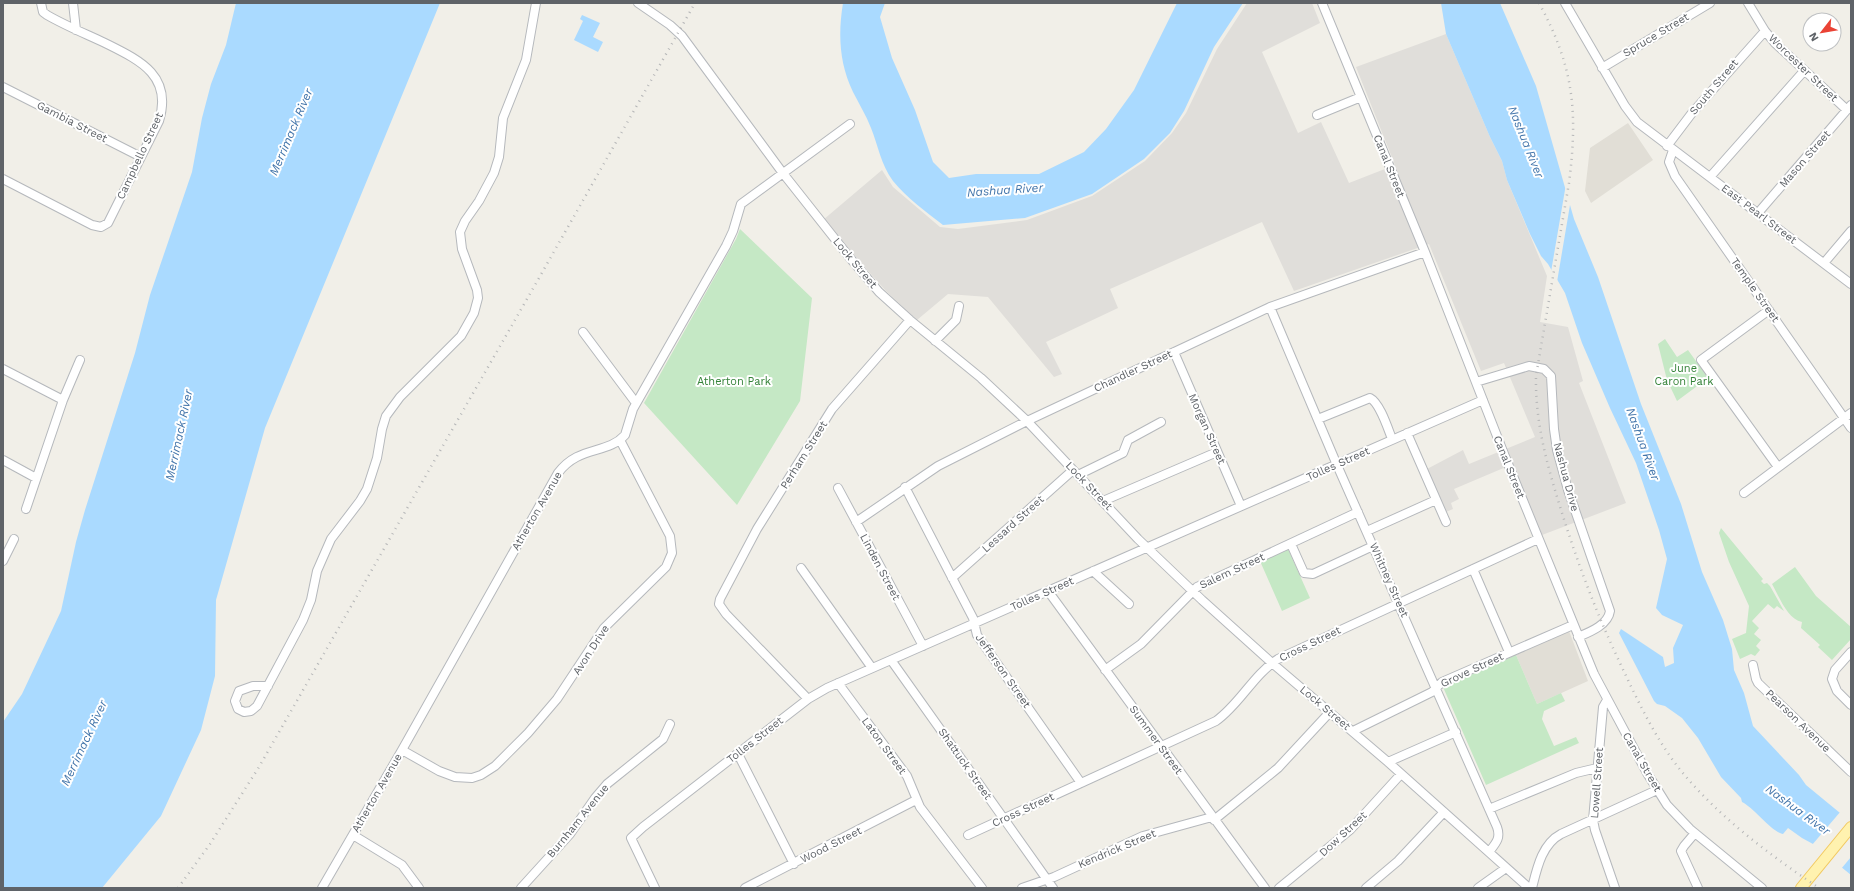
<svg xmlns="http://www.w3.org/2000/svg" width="1854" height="891" viewBox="0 0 1854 891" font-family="'Work Sans',sans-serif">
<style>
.industrial{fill:#e0deda}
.education{fill:#e1ded6}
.green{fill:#c5e8c5}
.water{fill:#aadaff}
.pier{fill:#f1efe8}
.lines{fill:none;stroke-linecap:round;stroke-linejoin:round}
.minor-casing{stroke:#b5b8bc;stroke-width:10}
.major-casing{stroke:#f2c960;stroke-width:12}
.minor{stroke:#fff;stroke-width:8}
.major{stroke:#fff2af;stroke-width:10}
.rail{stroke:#b6b7b8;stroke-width:2.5;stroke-dasharray:1 5;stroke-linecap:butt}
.labels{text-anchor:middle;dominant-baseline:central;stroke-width:4;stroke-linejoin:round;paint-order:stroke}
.street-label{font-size:11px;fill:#5f6368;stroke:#fff}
.park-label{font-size:11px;fill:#348238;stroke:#fff}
.water-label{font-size:12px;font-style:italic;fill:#4174aa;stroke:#fff}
</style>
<rect width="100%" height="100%" fill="#f1efe8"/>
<path class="industrial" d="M1247,3H1312L1320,23L1262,52L1298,133L1321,122L1349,183L1395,165L1356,67L1446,34L1490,137L1502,161L1507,180L1547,276L1540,322L1568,327L1583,381L1579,383L1626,503L1542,535L1513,464L1454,489L1459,499L1451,503L1453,509L1446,512L1427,469L1463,450L1469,464L1535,437L1504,363L1481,371L1429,244L1294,291L1262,222L1110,289L1118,308L1046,342L1062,374L1054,377L988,297L948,294L917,320L886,291L823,220L882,170L893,187L940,227L958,229L1027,220L1092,196L1145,161L1172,133L1186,113L1217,49Z"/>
<path class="education" d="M1628,123L1653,160L1591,203L1585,191L1590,148Z
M1569,631L1588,681L1537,704L1516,655Z"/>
<path class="green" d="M740,229L812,298L800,401L737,505L644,403L736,239Z
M1665,339L1677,357L1688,350L1708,378L1677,401L1667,380L1658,344Z
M1721,528L1763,579L1761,581L1764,584L1767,583L1770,586L1784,611L1777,606L1774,609L1768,604L1752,621L1759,628L1754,634L1761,640L1756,646L1760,650L1755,656L1751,654L1740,659L1732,639L1746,633L1749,606L1729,562L1719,533Z
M1288,549L1310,598L1282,611L1260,561Z
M1795,567L1816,596L1851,627V639L1832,660L1818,647L1820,645L1801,628L1802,622C1787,619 1779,596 1772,584Z
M1516,655L1537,704L1561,693L1565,701L1544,711L1542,719L1554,746L1576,737L1579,743L1486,785L1443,687Z"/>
<path class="water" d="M236,3H440L265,428L216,600L215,676L201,730L161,816L102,888H3V722L22,694L61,611L76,542L85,510L135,353L150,295L192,172L202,118L211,84L226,45Z
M843,3H885L880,17L892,58L915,110L933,162L949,178L976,174H1039L1084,152L1106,129L1134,90L1177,3H1243L1214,47L1184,111L1170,133L1144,159L1092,194L1025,218L943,225C926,212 907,198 893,181C881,165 878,145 871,128C866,115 859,104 853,92C839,63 838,34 843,3Z
M1441,3H1500L1536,86L1574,219L1598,277L1641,404L1681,504L1702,572L1723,620L1732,649L1734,670L1744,693L1753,726L1799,775L1806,785L1851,822V875L1813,844L1802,838L1788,828L1783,834C1773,833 1753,807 1742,802L1741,798L1721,777L1698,738L1682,718L1665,706L1657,704L1654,701L1619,633L1621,629L1663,657L1665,667L1674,663L1673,648L1683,625L1662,615L1656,608L1667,559L1659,530L1636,463L1610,408L1582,343L1565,293L1548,264L1541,256L1530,234L1507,180L1502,161L1490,137L1446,34Z
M582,15L600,23L593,37L603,42L598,52L574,40L583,21L580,19Z"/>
<path class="pier" d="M1566,184L1571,199L1557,282L1551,272Z
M1841,811L1851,820V857L1841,869L1812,845Z"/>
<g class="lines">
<g class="minor-casing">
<path id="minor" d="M73,3L76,30
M638,3L670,25L682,36L782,172L850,258L879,292L910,320L981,378L1027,421L1138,539L1202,600L1272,663L1388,762L1529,888
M1322,3L1425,252L1504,454L1594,674L1647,773L1667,805L1690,829L1762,888
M1565,3L1625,106L1637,122L1851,284
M1748,3L1765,31L1775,43L1847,110
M1602,68L1710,3
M3,87L141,157
M1317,115L1361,97
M1667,146L1692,113L1765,31
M1673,150L1669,162L1675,176L1851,428
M1710,177L1804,71
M3,179L92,225L101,227L108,223L159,121C173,75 139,60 105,43C86,34 66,26 47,15L43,12L41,3
M1758,213L1851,105
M1824,263L1851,231
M1270,307L1337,465L1497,827C1501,838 1496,843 1489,852
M1769,310L1701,360L1778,467
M583,332L636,403
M935,341L956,320L959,306
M1174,352L1241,506
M3,369L63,400
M1476,382L1529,366L1544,369L1551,376L1554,429L1557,450L1568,490L1610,611C1608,625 1590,632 1578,637
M1318,419L1370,398C1380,403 1388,429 1392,439
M1407,433L1446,522
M3,460L36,478
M1078,475L1123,453L1128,440L1161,422
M905,487L973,618L977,635L1081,783
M838,488L923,646
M1744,493L1851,413
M1103,501L1217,452
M26,509L63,400L80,360
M856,522L938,466L1027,421L1270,307L1425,252
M1367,531L1436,500
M1291,544L1304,573L1313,574L1373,546
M3,561L14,539
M801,568L872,668
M1473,569L1509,652
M1093,571L1129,604
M952,578L1073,470
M1048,591L1265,888
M1851,652L1835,670L1832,679L1837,691L1851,705
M891,660L1053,888
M1753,665L1756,679L1758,683L1851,772
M1105,670L1141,644L1197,587L1358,512
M838,683L907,776L920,807L982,888
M268,686H253L239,691L235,701L238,709L244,712L251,711L257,706L303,620L311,600L317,571L331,539L360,501L367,489L377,458L382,429L386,416L400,397L461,336L474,313L478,298L477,290L462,249L460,232L465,221L479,201L494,173L499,157L503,118L526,60L536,3
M808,699L726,614L719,604L720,599L757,529L832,409L910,320
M1607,700L1603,707L1593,820L1595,830L1615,888
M1353,731L1432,692L1442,682L1573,625
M402,750L439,771L455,777L472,778L481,775L495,766L528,733L557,699L604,628L666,567L672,553L670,536L620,440
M738,754L794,864
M1388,762L1456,732
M1489,809L1576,773L1597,768
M1214,820L1278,768L1330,712
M1695,833L1684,846L1681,851L1698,888
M353,835L402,865L419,888
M968,835L1216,721C1240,704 1253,675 1278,659L1538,539
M322,888L402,750L558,473C579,445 607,455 625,435L633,409L726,246L733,231L741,204L850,124
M521,888L570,834L595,798L607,784L663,739L670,724
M655,888L631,838L643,827L808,699L827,688L1483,400
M745,888L916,800
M1022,888L1054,877L1143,836L1212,817
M1279,888L1350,830L1401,774
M1366,888L1398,861L1444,812
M1478,888L1506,868
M1532,888C1537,868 1542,844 1561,834L1657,790"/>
</g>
<g class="major-casing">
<path id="major" d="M1801,888L1851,827"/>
</g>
<use href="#minor" class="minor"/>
<use href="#major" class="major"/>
<path class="rail" d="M1539,3C1574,67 1578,112 1569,183L1536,376C1535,424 1548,468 1562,513C1578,564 1596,612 1619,661C1637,699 1655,739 1682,772C1720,818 1770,855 1819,888
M178,888L210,844L259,767L539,278L695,3"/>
</g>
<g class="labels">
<g class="street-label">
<text transform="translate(1656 35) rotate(-31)">Spruce Street</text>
<text transform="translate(1803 68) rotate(44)">Worcester Street</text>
<text transform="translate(1714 87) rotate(-50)">South Street</text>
<text transform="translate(72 122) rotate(27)">Gambia Street</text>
<text transform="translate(140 156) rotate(-65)">Campbello Street</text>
<text transform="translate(1805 159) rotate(-49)">Mason Street</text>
<text transform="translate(1389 166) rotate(68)">Canal Street</text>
<text transform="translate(1759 214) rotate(37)">East Pearl Street</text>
<text transform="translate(855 263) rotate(50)">Lock Street</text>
<text transform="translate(1755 290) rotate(55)">Temple Street</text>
<text transform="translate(1133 371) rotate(-25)">Chandler Street</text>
<text transform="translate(1207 429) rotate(66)">Morgan Street</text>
<text transform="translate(804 455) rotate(-58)">Perham Street</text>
<text transform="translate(1338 464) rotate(-24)">Tolles Street</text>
<text transform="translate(1509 467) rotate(68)">Canal Street</text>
<text transform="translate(1566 477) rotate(75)">Nashua Drive</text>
<text transform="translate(1089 486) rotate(46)">Lock Street</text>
<text transform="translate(537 511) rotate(-60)">Atherton Avenue</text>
<text transform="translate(1013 524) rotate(-42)">Lessard Street</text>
<text transform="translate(880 567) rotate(62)">Linden Street</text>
<text transform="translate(1232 571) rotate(-25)">Salem Street</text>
<text transform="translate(1389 580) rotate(66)">Whitney Street</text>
<text transform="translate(1042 594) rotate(-24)">Tolles Street</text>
<text transform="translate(1310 644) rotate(-26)">Cross Street</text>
<text transform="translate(591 650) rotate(-57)">Avon Drive</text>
<text transform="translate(1472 670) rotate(-25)">Grove Street</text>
<text transform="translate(1003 671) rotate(55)">Jefferson Street</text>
<text transform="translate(1325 708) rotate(40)">Lock Street</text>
<text transform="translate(1798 721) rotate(44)">Pearson Avenue</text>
<text transform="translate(755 740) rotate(-38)">Tolles Street</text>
<text transform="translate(1156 740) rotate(54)">Summer Street</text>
<text transform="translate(884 746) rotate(54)">Laton Street</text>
<text transform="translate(1642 762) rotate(60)">Canal Street</text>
<text transform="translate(965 764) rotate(55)">Shattuck Street</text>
<text transform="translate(1597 783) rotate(-86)">Lowell Street</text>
<text transform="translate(377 793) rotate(-60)">Atherton Avenue</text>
<text transform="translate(1023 810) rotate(-25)">Cross Street</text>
<text transform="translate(578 821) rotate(-51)">Burnham Avenue</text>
<text transform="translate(1343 834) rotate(-43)">Dow Street</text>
<text transform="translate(831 845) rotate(-27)">Wood Street</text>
<text transform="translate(1117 849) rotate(-23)">Kendrick Street</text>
</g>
<g class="park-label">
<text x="1684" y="368">June<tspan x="1684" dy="13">Caron Park</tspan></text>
<text x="734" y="381">Atherton Park</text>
</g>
<g class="water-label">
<text transform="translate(291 132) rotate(-67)">Merrimack River</text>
<text transform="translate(1526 142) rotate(68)">Nashua River</text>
<text transform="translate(1005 190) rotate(-4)">Nashua River</text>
<text transform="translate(179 435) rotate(-78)">Merrimack River</text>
<text transform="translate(1643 444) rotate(70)">Nashua River</text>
<text transform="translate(84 743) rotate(-65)">Merrimack River</text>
<text transform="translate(1798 810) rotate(36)">Nashua River</text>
</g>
</g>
<rect width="1854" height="891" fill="none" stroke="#5f6368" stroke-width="8"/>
<g transform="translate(1822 32) rotate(239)"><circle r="19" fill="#ffffff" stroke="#bfc1c3"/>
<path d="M0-3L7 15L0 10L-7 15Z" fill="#ea4335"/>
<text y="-6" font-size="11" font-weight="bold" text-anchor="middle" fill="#5f6368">N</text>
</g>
</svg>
